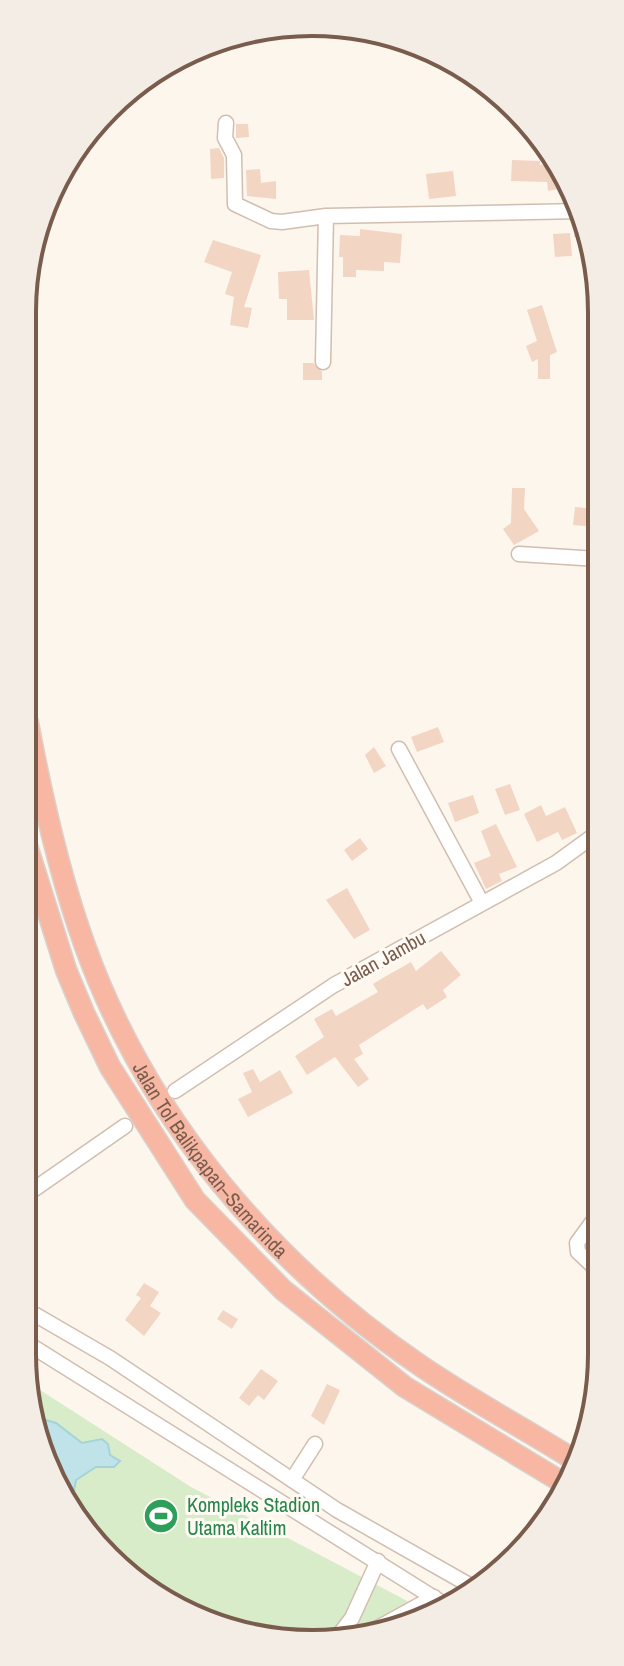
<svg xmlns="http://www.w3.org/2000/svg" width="624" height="1666" viewBox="0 0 624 1666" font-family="'Archivo Narrow',sans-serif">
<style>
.green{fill:#d8ecc9}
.water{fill:#bfe3e8;stroke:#a5d3da;stroke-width:2}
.building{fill:#f3d5c3}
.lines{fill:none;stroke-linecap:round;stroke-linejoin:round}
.minor-casing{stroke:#d1beb0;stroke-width:17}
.highway-casing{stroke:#dad1cd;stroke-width:23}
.minor{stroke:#fff;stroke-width:14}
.highway{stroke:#f7b7a3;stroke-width:20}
.labels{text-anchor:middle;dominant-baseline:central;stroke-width:6;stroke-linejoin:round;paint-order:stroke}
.street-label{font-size:20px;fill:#7a5c4d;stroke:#fffaf3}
.leisure-label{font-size:20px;fill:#27864d;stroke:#fffaf3;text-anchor:start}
.rim{fill:none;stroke:#7a5c4d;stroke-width:4}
</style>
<rect width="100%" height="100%" fill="#fdf6ec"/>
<path class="green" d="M26,1381L191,1487L430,1613L369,1638L274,1641L167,1605L94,1545L38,1448Z"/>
<path class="water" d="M32,1416L56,1423L82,1443L102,1439L108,1444L110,1455L120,1461L114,1467H96L76,1480L73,1496L67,1499L38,1448Z"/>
<path class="building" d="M236,124H248L249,137L236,138Z
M219,148L224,158V178L211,179L210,149Z
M512,160L540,161V165L558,163L573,186L548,191L547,182L511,181Z
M260,169L261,183L276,181V199L247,196L246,170Z
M453,171L456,196L429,199L426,174Z
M583,220L589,238L574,237L575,221Z
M360,229L402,234L400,263L384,262V271L356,270V277H343V257H339L340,235L360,236Z
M570,233L572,256L555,257L553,234Z
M213,240L261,255L244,307L252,308L248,328L230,325L234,297L225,294L232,272L204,262Z
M309,270L314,320H287V299H279L278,272Z
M542,305L557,352L550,355V379H538V359L532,362L526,346L537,341L527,310Z
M303,363H313L322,372V380H303Z
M512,488H525L524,509L539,531L514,545L503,529L511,523Z
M575,507L598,509V527L573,525Z
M438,727L444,742L417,752L411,737Z
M374,747L386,766L374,773L365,755Z
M510,784L520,810L505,815L495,789Z
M473,795L479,813L455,822L448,803Z
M541,805L546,816L565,807L577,833L562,840L558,832L537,842L524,814Z
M496,824L517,867L499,874L502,881L486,889L474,863L491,856L481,831Z
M360,838L368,849L352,861L344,850Z
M347,888L370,930L354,939L326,900Z
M441,951L461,975L443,990L447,997L427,1010L423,1004L359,1045L363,1054L354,1059L369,1079L358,1087L335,1057L307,1075L295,1056L324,1037L314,1019L332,1009L336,1016L378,992L373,984L381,979L411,962L416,971Z
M253,1069L260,1082L280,1070L293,1093L248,1117L238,1099L252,1092L243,1073Z
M144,1283L159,1292L150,1306L161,1313L144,1336L125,1320L141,1298L136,1295Z
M223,1310L238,1319L232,1329L217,1319Z
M261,1369L278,1381L264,1400L258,1395L249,1406L239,1398Z
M327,1384L340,1390L324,1425L311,1416Z"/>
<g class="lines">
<g class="minor-casing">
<path id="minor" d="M226,123L225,138L234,155L235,204L271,221L282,222L326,216L581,211
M323,362L326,216
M519,554L598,559
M399,749L482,903
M175,1091L334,985L556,863L596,834
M23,1197L125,1126
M593,1266L578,1252L577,1243L593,1221
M22,1307L110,1358L337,1510L478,1590
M22,1340L447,1606
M292,1480L315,1444
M336,1639L352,1618L378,1561
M358,1639L434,1597"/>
</g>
<g class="highway-casing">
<g id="highway">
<path id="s1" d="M28,723C42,798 59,874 85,946C147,1118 271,1264 421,1366C471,1400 525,1429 576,1461"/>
<path d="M27,846L66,970L84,1013L110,1067L195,1200L283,1290L405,1387L565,1484"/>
</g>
</g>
<use href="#minor" class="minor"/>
<use href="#highway" class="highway"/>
</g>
<defs>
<g id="stadium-disc" transform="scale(1.8)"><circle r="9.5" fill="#2e9e5b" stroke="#fffaf3"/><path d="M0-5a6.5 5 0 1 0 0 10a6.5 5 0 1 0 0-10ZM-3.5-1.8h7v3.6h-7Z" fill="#fff"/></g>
</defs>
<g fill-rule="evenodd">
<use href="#stadium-disc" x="161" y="1516"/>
</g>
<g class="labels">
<g class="street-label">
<text transform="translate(383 958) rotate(-29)">Jalan Jambu</text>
<text stroke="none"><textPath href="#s1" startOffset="480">Jalan Tol Balikpapan–Samarinda</textPath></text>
</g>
<g class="leisure-label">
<text x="187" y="1504">Kompleks Stadion<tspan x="187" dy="23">Utama Kaltim</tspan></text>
</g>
</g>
<path d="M0 0H624V1666H0ZM312 36H312A276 276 0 0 1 588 312V1354A276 276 0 0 1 312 1630H312A276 276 0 0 1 36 1354V312A276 276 0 0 1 312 36Z" fill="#f4ede6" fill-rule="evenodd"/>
<path class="rim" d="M312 36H312A276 276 0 0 1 588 312V1354A276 276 0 0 1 312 1630H312A276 276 0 0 1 36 1354V312A276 276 0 0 1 312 36Z"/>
</svg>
